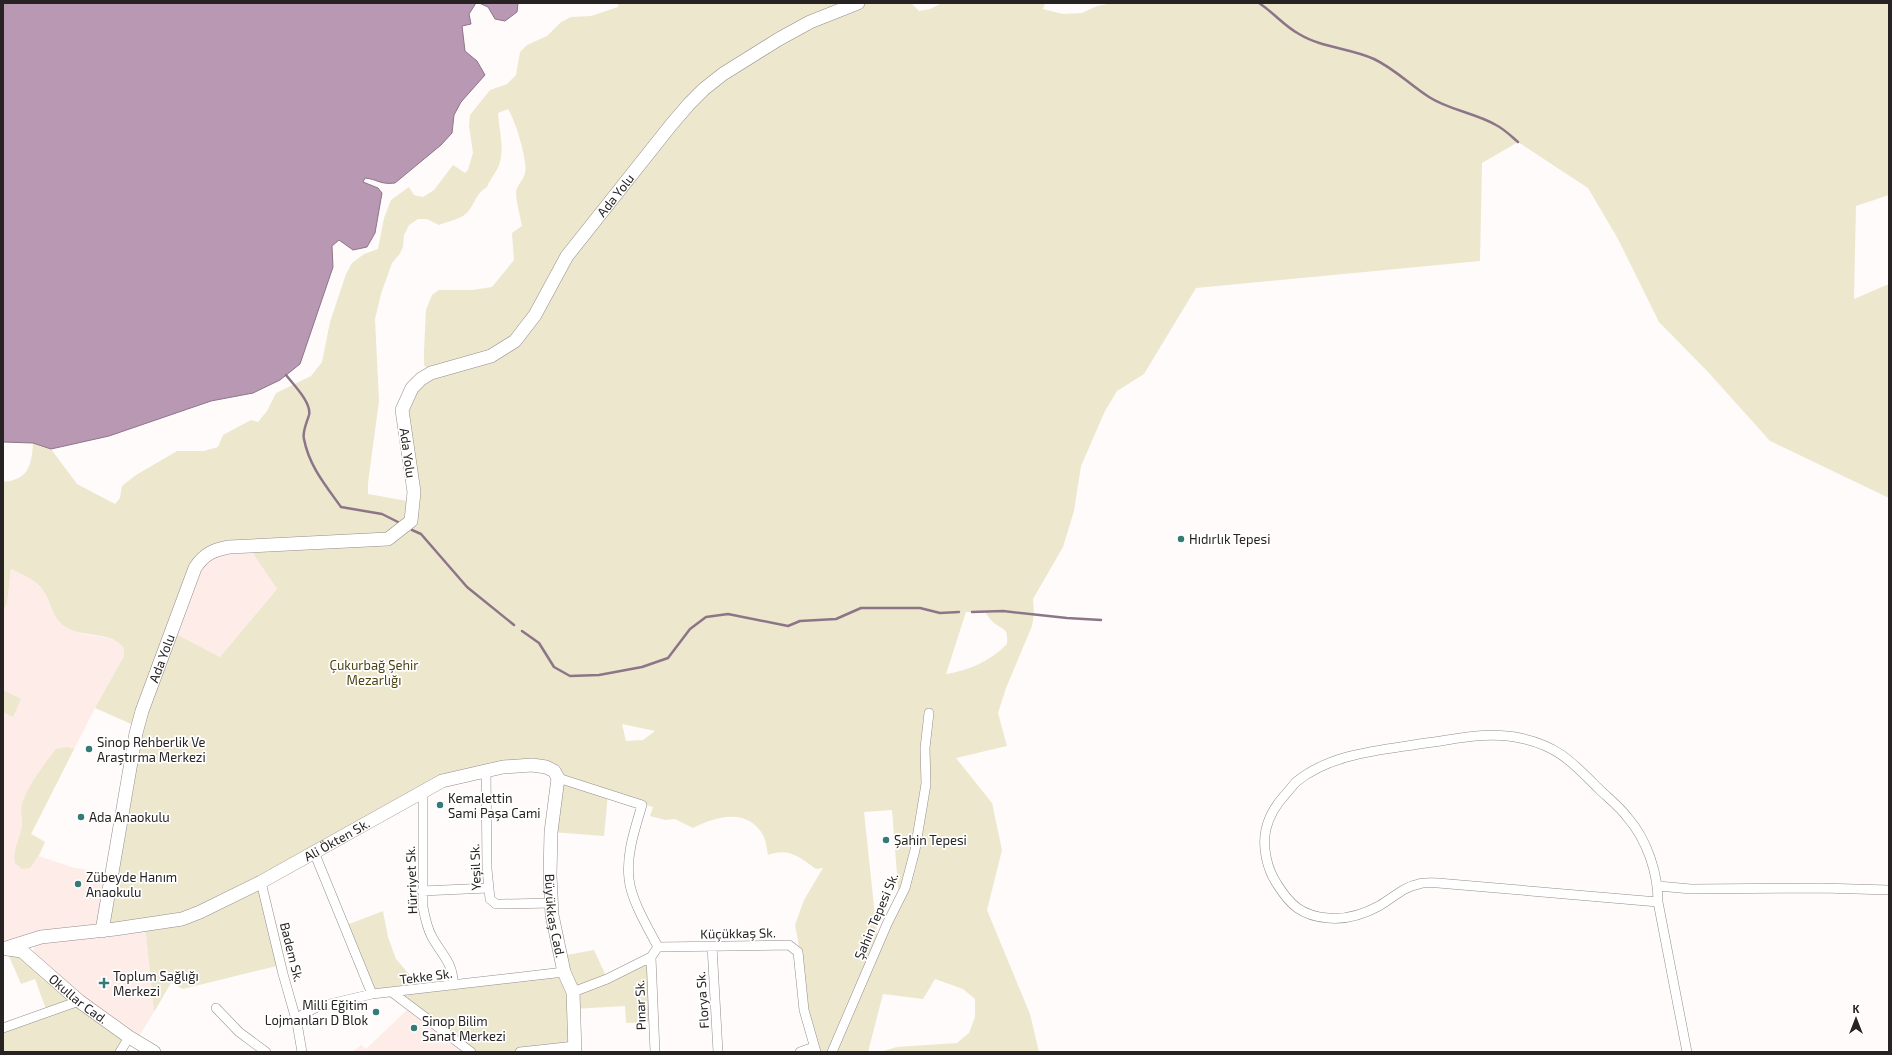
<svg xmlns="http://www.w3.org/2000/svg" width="1892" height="1055" viewBox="0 0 1892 1055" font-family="'Exo 2',sans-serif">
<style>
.built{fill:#feece8}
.green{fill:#ede7ce;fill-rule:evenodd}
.water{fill:#b998b4;stroke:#8d7588}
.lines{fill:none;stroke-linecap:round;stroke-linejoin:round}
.stream{stroke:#8d7588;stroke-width:2.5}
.street-casing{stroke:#958d8b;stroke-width:10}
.secondary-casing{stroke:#958d8b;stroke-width:14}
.street{stroke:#fff;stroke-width:9}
.secondary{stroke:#fff;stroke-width:13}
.poi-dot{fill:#337b77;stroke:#fff;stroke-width:1.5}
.labels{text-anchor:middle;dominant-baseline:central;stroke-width:3.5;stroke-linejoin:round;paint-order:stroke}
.street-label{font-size:13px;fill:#262322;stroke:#fff}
.poi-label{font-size:13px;fill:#262322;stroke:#fff;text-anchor:start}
.park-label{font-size:13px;fill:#4d4210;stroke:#fff}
</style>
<rect width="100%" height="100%" fill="#fefbfa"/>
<path class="built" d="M248,546L277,589L220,657L172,632L201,559Z
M11,569L27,575L45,592L53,612L82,634L104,637L120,642L124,648V656L95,708L31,834L45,842L39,856L75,868L112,873L145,925L154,1012L136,1041L33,956L34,948L36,944L3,949V611L7,604Z
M411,1006L471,1052H352L361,1045L366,1049Z"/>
<path class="green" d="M618,3H911L919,11L930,9L942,3H1045L1043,9L1063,14L1082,13L1097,6L1113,3H1889V195L1856,206L1854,299L1889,284V498L1770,441L1709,373L1659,322L1618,239L1588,188L1518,142L1482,163L1480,261L1196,288L1144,374L1117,391L1105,411L1081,466L1074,511L1063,547L1033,599L1034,614L1032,626L1006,688L998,713L1007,746L956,758L992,803L1002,850L987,910L1030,1014L1039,1052H880L897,1047L957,1043L969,1033L975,1017V999L963,989L935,979L923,999L883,994L868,1052H816L795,950L799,946L795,925L804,900L823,868L816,869C800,857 788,847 768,855C767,849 766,842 764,837C749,807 716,816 693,828L675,819L665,820L650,816L653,807L608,794L604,836L551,832L558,778L546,767L442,781L262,882L281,965L183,989L171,983L154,1012L145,925L102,931L138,727L95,708L124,656V648C111,630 80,639 63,625C53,618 51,603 45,593C38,581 23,574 11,569L7,604L3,611V481C8,482 11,481 16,479C31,474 32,457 33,443L51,449L77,484L115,504L120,498L122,486L136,475L177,451H204L218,447L223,435L251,420L258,422L267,411L276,393L311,376L322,362L330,322L346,274L352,263L364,254L378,249L384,218L391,200L409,187L414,195L423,197L434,190L453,165L465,173L468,170L473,153L469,126L470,115L490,90L507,84L516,75L520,52L527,45L547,36L561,22L571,17L591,16L618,7ZM508,109C515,120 528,160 525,173C524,180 517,184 516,192C516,202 520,215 522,226L512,233L514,260L492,287L472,290H439L432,295L426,310L424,351V365L431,373L402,410L413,502L368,494V483L379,401L375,319L381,294L392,263L399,255L403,247L404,235L409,225L418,219H427L439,225C449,221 464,219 470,209C476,200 477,193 487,187C490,179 496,173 499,165C505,148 499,130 498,113ZM248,546L277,589L220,657L172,632L201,559ZM966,612H985C988,616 991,621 994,623C1005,631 1008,628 1007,644C992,660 968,671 946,674ZM622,724L655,731L643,740L626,741ZM892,810L899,901L878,944L864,812Z
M3,690L21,699L13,717L3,712Z
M67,747L74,749L31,834L45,842L39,855L30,868L22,869L15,863C13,850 18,843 21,831C24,822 20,812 22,804C27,787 45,763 56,749Z
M383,911L388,937L396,959L422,989L564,972L561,956L594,950L607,978L651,957L654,1022L626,1023L625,1006L574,1009L575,1046L520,1052H471L393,993L372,994L344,926Z
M6,949H15L129,1037L120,1052H3V1028L47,1012L35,979L21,984Z"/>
<path class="water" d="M3,3H476L469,14L471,24L462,26L465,51L477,61L485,75L461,102L454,115L452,133L441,145L395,183C380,185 377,179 365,178L363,182L378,188L382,193L375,233L367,247L353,250L339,240L332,246L333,267L300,364L280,380L253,393L211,401L109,436L51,449L33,443L3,442Z
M479,3H518L517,12L505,21L495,19L488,7Z"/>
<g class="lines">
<path class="stream" d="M1259,3C1273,12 1284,26 1299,34C1322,48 1350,48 1374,59C1395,69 1410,85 1429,97C1449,110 1475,113 1496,125C1504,129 1511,136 1518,142
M286,375C293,384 312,403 309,415C307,422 302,432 304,439C309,466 326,486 341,507L382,514L398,522
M412,530L421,534L467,587L514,625
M972,612L1003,611L1067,618L1101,620
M522,631L539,643L554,667L570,676L599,675L642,667L668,658L690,629L706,617L728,614L788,626L800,621L836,619L861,608H920L940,613L959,612"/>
<g class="street-casing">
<path id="street" d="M486,770L487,869L490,899L496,904H502L552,903
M558,778L642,805C635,829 626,854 629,879C631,900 648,928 658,947
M423,790V907C425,918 427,928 432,937C442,955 454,964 453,985
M314,852L372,994
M261,882L283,974L297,1023L302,1052
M1658,886L1691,889L1822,888L1889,890
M422,891L488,888
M1658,902L1438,883C1431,883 1424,882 1419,884C1403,887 1393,898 1379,906C1364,914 1346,920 1328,918C1302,916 1290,905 1277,884C1267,869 1262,847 1266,829C1269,817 1275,806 1284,796C1288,792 1292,786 1296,782C1331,753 1383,750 1426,743C1457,739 1489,731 1520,738C1558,746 1572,762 1598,788C1608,798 1620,807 1628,818C1647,840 1658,873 1658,902L1687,1052
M712,946L718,1052
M651,957L658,947L789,945L798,952L804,1010L816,1052
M651,957L655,1052
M573,992L607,979L651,957
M393,993L471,1052
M216,1008L239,1032L266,1052
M297,1023L302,1015L317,1007L372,994L564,972
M3,1028L79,1001
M120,1052L129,1037
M520,1052L575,1046
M800,1052L814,1047
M832,1052L887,924L905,888L915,850L926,784L925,748L929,713"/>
</g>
<g class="secondary-casing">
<g id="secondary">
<path id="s1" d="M102,931L136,733L142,711L195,568C204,554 213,550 229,547L388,539L411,521L414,492L402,410L412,388L421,379L431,373L491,356L515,341L535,315L567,256L671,125L689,104L704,89L723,74L779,39L810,22L858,3"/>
<path id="s2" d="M3,949L41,937L115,929L182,919L200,912L261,882L442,781L503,767L532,765L546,767L554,771L558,778L551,832L550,875L552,915L564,972L573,992L575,1052"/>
<path id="s3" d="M7,949L22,951L79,1001L129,1037L154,1052"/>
</g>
</g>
<use href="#street" class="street"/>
<use href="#secondary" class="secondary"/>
</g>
<g class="poi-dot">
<circle cx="1181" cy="539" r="4"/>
<circle cx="89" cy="749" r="4"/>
<circle cx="440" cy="805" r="4"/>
<circle cx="81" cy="817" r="4"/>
<circle cx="886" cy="840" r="4"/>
<circle cx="78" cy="884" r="4"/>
<path d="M102 977h4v4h4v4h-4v4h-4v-4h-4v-4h4z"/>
<circle cx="376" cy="1012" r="4"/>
<circle cx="414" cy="1028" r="4"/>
</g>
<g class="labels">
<g class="street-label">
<text stroke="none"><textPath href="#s1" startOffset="1035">Ada Yolu</textPath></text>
<text transform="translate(408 453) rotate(82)">Ada Yolu</text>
<text stroke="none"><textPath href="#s1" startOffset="280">Ada Yolu</textPath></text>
<text stroke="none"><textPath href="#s2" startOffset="356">Ali Ökten Sk.</textPath></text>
<text transform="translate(475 867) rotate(-92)">Yeşil Sk.</text>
<text transform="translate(411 880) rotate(-92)">Hürriyet Sk.</text>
<text stroke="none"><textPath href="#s2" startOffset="738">Büyükkaş Cad.</textPath></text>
<text transform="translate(876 916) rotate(-67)">Şahin Tepesi Sk.</text>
<text transform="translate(738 933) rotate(-1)">Küçükkaş Sk.</text>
<text transform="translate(292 952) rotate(76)">Badem Sk.</text>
<text transform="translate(426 976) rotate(-7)">Tekke Sk.</text>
<text stroke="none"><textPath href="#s3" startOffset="89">Okullar Cad.</textPath></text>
<text transform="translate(702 1000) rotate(-94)">Florya Sk.</text>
<text transform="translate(640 1005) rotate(-92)">Pınar Sk.</text>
</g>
<g class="poi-label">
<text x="1189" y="539">Hıdırlık Tepesi</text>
<text x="97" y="742">Sinop Rehberlik Ve<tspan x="97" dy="15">Araştırma Merkezi</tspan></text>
<text x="448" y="798">Kemalettin<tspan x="448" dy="15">Sami Paşa Cami</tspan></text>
<text x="89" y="817">Ada Anaokulu</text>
<text x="894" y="840">Şahin Tepesi</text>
<text x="86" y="877">Zübeyde Hanım<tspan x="86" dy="15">Anaokulu</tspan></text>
<text x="113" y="976">Toplum Sağlığı<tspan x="113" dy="15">Merkezi</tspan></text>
<text x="368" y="1005" text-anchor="end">Milli Eğitim<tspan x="368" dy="15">Lojmanları D Blok</tspan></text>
<text x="422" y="1021">Sinop Bilim<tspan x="422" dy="15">Sanat Merkezi</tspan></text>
</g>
<g class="park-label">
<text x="374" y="665">Çukurbağ Şehir<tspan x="374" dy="15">Mezarlığı</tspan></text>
</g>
</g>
<rect width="1892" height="1055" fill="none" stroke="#262322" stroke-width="8"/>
<g transform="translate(1856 1019)" stroke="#ffffff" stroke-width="3" paint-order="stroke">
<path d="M0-3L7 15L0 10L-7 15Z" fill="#262322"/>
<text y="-6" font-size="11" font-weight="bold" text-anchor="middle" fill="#262322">K</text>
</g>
</svg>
